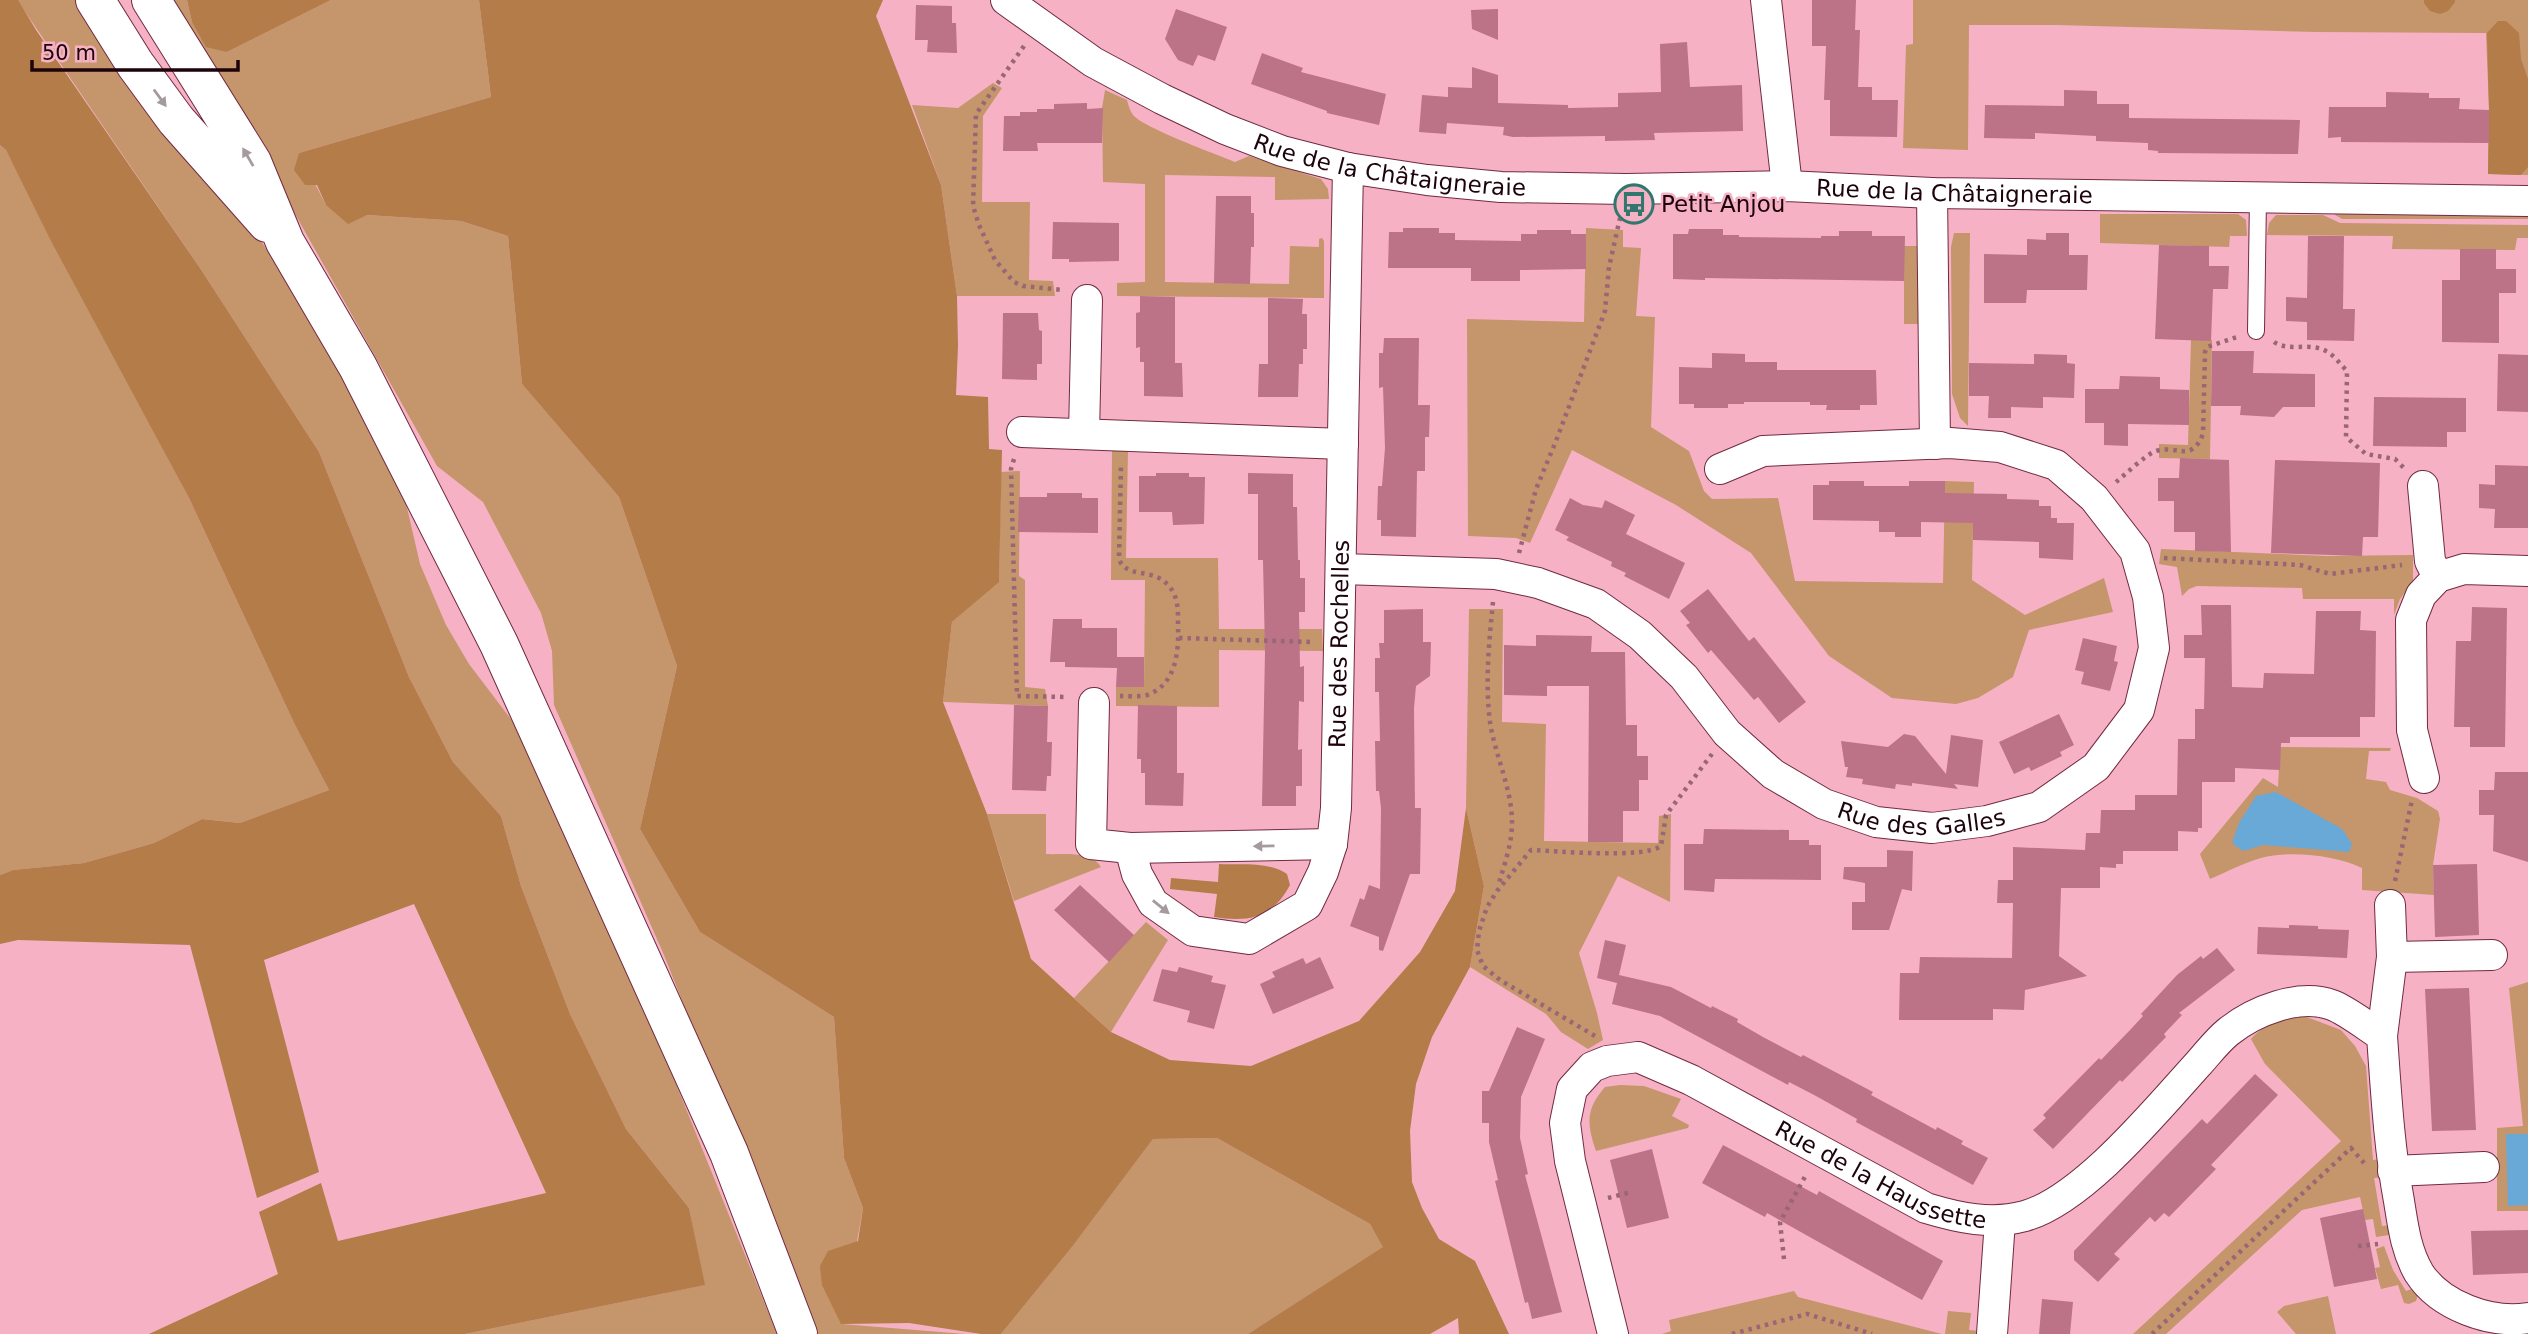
<svg xmlns="http://www.w3.org/2000/svg" width="2528" height="1334" viewBox="0 0 2528 1334" font-family="'DejaVu Sans',sans-serif">
<style>
.green{fill:#c5956c}
.forest{fill:#b37c49}
.water{fill:#68a9d8}
.building{fill:#bc7287}
.lines{fill:none;stroke-linecap:round;stroke-linejoin:round}
.service-casing{stroke:#712a42;stroke-width:18}
.minor-casing{stroke:#712a42;stroke-width:32}
.secondary-casing{stroke:#712a42;stroke-width:40}
.path{stroke:#986674;stroke-width:4.5;stroke-dasharray:3.5 5;stroke-linecap:butt}
.service{stroke:#fff;stroke-width:16}
.minor{stroke:#fff;stroke-width:30}
.secondary{stroke:#fff;stroke-width:38}
.oneway{fill:#a59a9d}
.labels{text-anchor:middle;dominant-baseline:central;stroke-width:5;stroke-linejoin:round;paint-order:stroke}
.street-label{font-size:23px;fill:#1d030b;stroke:#f6b2c4}
.poi-label{font-size:23px;fill:#1d030b;stroke:#f6b2c4;text-anchor:start}
</style>
<rect width="100%" height="100%" fill="#f6b2c4"/>
<path class="green" d="M17,0H84L263,244L317,328L402,486L420,564L446,625L469,664L526,739L598,891L777,1334H465L704,1285L689,1208L626,1129L570,1014L521,886L501,816L453,762L409,677L319,452L200,268Z
M162,0H187L192,22L227,52L331,0H479L491,97L299,153L326,205L366,215L461,221L508,236L522,384L619,497L677,666L640,829L700,932L834,1017L844,1158L863,1208L842,1324L965,1334H814L664,955L554,705L552,651L541,613L483,502L437,466L277,182Z
M1913,0H2528V175L2488,174L2489,109L2486,33L2316,32L2056,25H1969L1968,150L1903,148L1906,45L1913,44Z
M993,83L1002,88L983,116L982,202H1030L1029,280L1053,281L1055,296H957L941,185L912,105L958,108Z
M1105,90L1127,100C1128,104 1130,111 1133,115C1144,128 1216,154 1235,162L1249,156L1321,179L1328,189L1329,199L1275,200V177L1165,175V282L1289,284L1290,246L1319,247V239L1322,238L1324,241V298L1117,296V283L1145,282V184L1103,182L1102,108Z
M0,145L6,150L189,498L295,725L329,790L240,823L202,819L154,843L84,863L13,870L0,875Z
M2327,210L2528,212V219H2342Z
M2100,214H2238L2246,220L2247,236H2230L2229,247L2100,243Z
M2276,215H2323L2340,223L2528,225V238H2517L2515,250L2392,249L2393,236L2267,235L2269,223Z
M1586,228L1623,230V247L1641,248L1636,316L1655,317L1651,427L1689,451L1704,491L1712,499L1778,498L1795,581L1943,583L1945,481L1974,482L1972,580L2025,615L2104,578L2113,612L2029,630L2013,677L1978,698L1956,704L1892,698L1829,656L1751,553L1676,505L1572,450L1530,543L1516,538L1468,536L1467,319L1584,322Z
M1954,233H1970L1968,426L1960,418L1952,394L1951,247Z
M1904,246H1921L1920,324H1904Z
M2191,340H2212L2210,459L2159,458V444L2188,445Z
M1128,450L1126,558H1218L1219,629H1322L1323,651L1219,650V707L1116,706V687H1144L1145,580H1111L1112,451Z
M1020,471L1019,576L1025,580V687L1045,689L1048,706L943,702L952,622L999,581L1001,472Z
M2161,549L2327,556L2413,555V581L2400,599L2394,615V599H2303L2302,588L2197,586L2189,589L2182,596L2177,567L2159,564Z
M1469,609H1503L1502,722L1546,724L1544,841L1658,843L1659,816L1671,814L1670,902L1618,876L1579,953L1597,1013L1603,1040L1588,1049L1561,1032L1546,1014L1470,967L1484,886L1466,808Z
M2280,747L2391,748L2390,751H2369L2366,779L2386,782L2390,790L2417,798L2438,811L2440,819L2433,865L2434,895L2362,890V868C2337,855 2288,850 2261,858C2243,863 2227,872 2210,879L2200,854L2263,778L2278,787Z
M987,814H1046V854C1063,855 1091,850 1101,867L1014,901Z
M1146,922L1168,940L1111,1032L1074,998Z
M2528,982V1211H2497V1128L2523,1126L2509,988Z
M2304,1016L2341,1030L2355,1046L2366,1066L2373,1160L2382,1159L2385,1177L2374,1178L2382,1226L2393,1225L2395,1234L2376,1237L2373,1219L2365,1220L2360,1197L2302,1210L2166,1334H2133L2341,1141L2265,1064L2251,1039C2265,1023 2283,1018 2304,1016Z
M1620,1085L1644,1086L1681,1099L1672,1116L1689,1125L1688,1128L1596,1151C1587,1124 1585,1110 1605,1087Z
M1217,1138L1370,1224L1384,1247L1248,1334H1001L1072,1247L1153,1139Z
M2384,1246L2393,1270L2406,1291L2417,1287L2418,1295L2416,1301L2409,1304L2404,1303L2398,1285L2381,1289L2375,1268L2380,1267L2376,1249Z
M1794,1291L1798,1297L1942,1334H1662L1671,1331L1669,1320Z
M2328,1296L2336,1334H2296L2277,1312L2284,1306Z
M1948,1311L1971,1313L1969,1330L1980,1331L1979,1334H1945Z"/>
<path class="forest" d="M0,0H18L36,30L200,268L319,452L409,677L453,762L501,816L521,886L570,1014L626,1129L689,1208L705,1285L465,1334H149L278,1274L259,1212L321,1183L338,1241L546,1193L414,904L264,960L319,1172L257,1198L190,945L18,940L0,944V875L13,870L84,863L154,843L202,819L240,823L329,790L295,725L189,498L50,239L6,150L0,145Z
M187,0H331L227,52L206,47L192,22Z
M479,0H883L876,16L941,185L957,296L958,346L956,395L988,397L989,449L1002,450L999,582L952,622L943,702L987,814L1031,959L1111,1032L1170,1060L1251,1066L1359,1021L1420,952L1455,891L1466,808L1484,886L1470,967L1432,1037L1416,1084L1410,1131L1412,1182L1422,1208L1439,1239L1475,1261L1509,1334H1459L1458,1318L1430,1334H1248L1383,1247L1370,1224L1217,1138L1153,1139L1072,1247L1001,1334H981L909,1323L841,1324L822,1285L820,1266L828,1251L858,1241L863,1208L844,1158L834,1017L700,932L640,829L677,666L619,497L522,384L508,236L461,221L367,215L348,224L326,205L317,185H305L294,170L299,153L491,97Z
M2424,0H2455V2L2448,11L2440,14L2430,11L2424,3Z
M2498,21H2506L2519,33L2521,59L2528,79V167L2521,175L2488,174L2489,110L2487,33Z
M1219,864C1241,865 1268,861 1287,874L1290,885C1272,919 1248,922 1214,917L1217,894L1170,889L1171,878L1218,882Z"/>
<path class="water" d="M2276,792L2342,829L2352,844L2349,852L2263,845L2243,851L2232,843L2239,823L2256,796Z
M2506,1134H2528V1205L2508,1206Z"/>
<path class="building" d="M1812,0H1856L1855,30H1860L1858,87H1872V100H1898L1897,137L1830,136V100H1824L1826,46H1812Z
M916,5L952,6V23H956L957,53L927,52L928,40H915Z
M1176,9L1227,27L1215,61L1198,55L1193,66L1178,60L1165,39Z
M1498,9V40L1472,29L1471,10Z
M1687,42L1690,87L1742,85L1743,131L1654,133L1655,140L1605,141V136L1513,137L1503,135L1504,127L1447,123L1446,134L1419,132L1422,95L1448,97V87L1472,88V67L1498,75V103L1568,105V108L1618,107V93L1661,92L1660,44Z
M1262,53L1303,68L1301,72L1386,94L1379,125L1327,113V111L1251,84Z
M2064,90L2097,91V104H2129V118L2300,120L2298,154L2158,153V151L2148,150V143L2096,141V136L2035,133V139L1984,138L1985,105L2064,106Z
M2386,92L2429,93V98H2460L2459,109L2489,110V143L2341,142V137L2328,138L2329,107H2386Z
M1087,103V109L1103,108L1102,143H1037L1038,151H1003L1004,116H1020V112H1037V109H1054V104Z
M1216,196H1251V213H1254V247H1251L1250,284L1214,283Z
M1053,222L1119,223V261L1069,262V259H1052Z
M1403,228H1439V233H1455V240L1521,241V234H1537V230H1571V234H1586V269L1520,270V281H1471V268H1388L1389,232H1403Z
M1689,229H1723V235H1739V237L1821,238V236H1839V231H1872V236H1905L1904,281L1705,278V280L1673,279V234H1688Z
M2046,233H2069V255H2088L2087,290H2027L2026,303H1984V254L2027,255V239L2046,240Z
M2308,236H2344L2343,309H2355L2354,341L2307,340V322L2286,321V297L2307,298Z
M2159,245L2209,246V266H2229L2228,289H2213L2211,341L2155,339Z
M2460,249H2496V269H2516V293H2499V343L2442,342V280H2460Z
M1140,296L1175,297V363H1182L1183,397L1144,396V362H1140V347L1136,348V313L1140,312Z
M1268,298L1303,299L1302,314H1307V349H1303V364H1299L1298,397H1258L1259,364H1268Z
M1003,313H1038L1039,330L1042,331V364H1037V380L1002,379Z
M1384,338H1419L1418,405H1430L1429,437H1425V471H1417L1416,537L1381,536V520H1377L1378,486H1382L1385,448L1383,387L1379,388V353H1383Z
M2212,351H2254L2253,373L2315,374V407H2283L2274,417L2240,415L2241,406H2211Z
M1712,353L1745,354V362H1777V370H1876L1877,405H1860V410H1826L1827,405H1810V402H1744V404H1728V408H1694V404H1679V367L1712,368Z
M2034,354L2067,355V363L2075,364L2074,398L2043,397V408L2011,407V418H1988L1989,396H1969V363L2034,364Z
M2498,354L2528,355V412L2497,411Z
M2120,376L2160,377V389L2189,390V425L2128,424V446L2104,445V423H2085V389H2119Z
M2374,397L2466,398V432H2447V447L2373,446Z
M2180,458L2229,460L2231,552L2195,551V532H2174V501H2158V478H2179Z
M2275,460L2380,463L2378,537H2363L2362,556L2271,553Z
M2495,465L2528,466V528H2494L2495,509L2479,508V484L2495,485Z
M1156,473H1189V477H1205L1204,524L1173,525L1172,512H1139V476H1156Z
M1248,473L1293,474V507H1297L1298,560H1300V578H1305V612H1299L1300,667L1304,666V702L1299,701L1298,750L1302,749V786H1296V806H1262L1265,651L1263,560H1258V494H1248Z
M1829,481H1864V486H1909V481H1945V493L2007,494V499L2039,500V506H2051V518H2057V523H2074L2073,560L2039,558V542L1973,540V523L1921,522V537H1895V532H1879V521L1813,520V485H1829Z
M1047,493H1082V498H1098V533L1018,532L1019,497H1047Z
M1570,498L1583,505L1602,508L1605,500L1635,515L1626,534L1685,563L1669,599L1624,576L1626,573L1611,566L1612,562L1566,540L1569,537L1555,530Z
M1708,589L1749,641L1754,637L1806,702L1779,723L1758,697L1754,700L1711,650L1708,653L1686,625L1690,623L1680,611Z
M2201,605H2231L2232,687L2263,688L2264,673L2314,674L2316,611H2361L2360,630L2376,631L2375,717H2360V737H2290V743H2281L2280,770L2235,768V782H2202V828H2198V832L2178,831V851H2123V864H2116V868L2100,867V888H2061L2059,956L2087,976L2025,990L2024,1010L1993,1009V1020H1899L1900,973H1919L1920,957L2012,958L2013,903H1997L1998,880H2013V847L2085,850L2086,833H2100L2101,810H2135V795H2177L2178,739H2195V709H2204L2205,658H2184V635H2202Z
M2472,607L2507,608L2505,747H2470V727H2454L2456,641H2471Z
M1423,609V642H1431L1430,676L1416,686L1414,708L1415,808H1421L1420,874H1410L1383,951L1379,950V937L1350,926L1360,898L1364,900L1369,885L1380,889L1381,808L1379,791H1376L1375,741H1380L1379,692H1375V658H1380L1379,643H1384V610Z
M1053,619H1082V628H1117V657H1144V687H1116L1117,668L1065,667V662H1050Z
M1536,635L1592,636L1591,652H1625L1626,725H1637V756H1648V780H1639V811H1623V842H1588L1589,686H1547V696L1504,695V645L1536,646Z
M2083,638L2117,646L2114,661L2118,662L2110,691L2081,684L2084,672L2075,670Z
M1014,705L1048,706L1047,742H1052L1051,776H1047L1046,791L1012,790Z
M1138,705L1177,706V773H1184L1183,806L1145,805V773H1141V759H1137Z
M2059,714L2074,745L2060,752L2062,756L2031,771L2029,767L2014,774L1999,742Z
M1904,734L1915,736L1946,774L1951,735L1983,740L1978,787L1954,784L1958,789L1912,783V786L1896,784L1895,789L1862,784L1863,779L1846,777L1848,767H1845L1841,741L1888,747Z
M2495,772H2528V862L2493,851L2494,815H2479V790H2494Z
M1704,829L1789,830V840H1809V845H1821V880L1715,879L1714,892L1684,890V844H1703Z
M1887,850L1913,851L1912,891L1902,889L1889,930H1852V902H1865V883L1843,879L1844,867H1887Z
M2477,864L2479,935L2435,937L2433,865Z
M1080,885L1134,935L1109,962L1054,910Z
M2289,925L2318,926V929L2349,930L2347,958L2257,954L2258,927L2289,928Z
M1605,940L1626,945L1619,975L1671,987L1711,1008L1712,1006L1738,1019L1737,1022L1763,1037L1801,1057L1803,1055L1873,1092L1871,1095L1936,1130L1937,1127L1963,1141L1961,1144L1988,1158L1973,1185L1856,1122L1857,1119L1816,1096L1789,1082L1788,1085L1660,1016L1612,1004L1617,983L1597,978Z
M2217,948L2235,970L2179,1013L2182,1015L2164,1034L2166,1037L2122,1082L2120,1080L2053,1149L2033,1130L2046,1118L2043,1115L2099,1058L2101,1060L2131,1029L2143,1016L2141,1014L2177,975L2201,956L2203,959Z
M1320,957L1334,988L1273,1014L1260,984L1275,977L1272,972L1303,958L1306,964Z
M1179,967L1213,976L1211,982L1226,985L1214,1029L1187,1022L1190,1011L1153,1001L1162,969L1177,972Z
M2469,988L2476,1130L2432,1131L2425,989Z
M1517,1027L1545,1039L1521,1097L1520,1138L1528,1174L1525,1175L1562,1312L1532,1319L1528,1302L1525,1303L1495,1181L1498,1180L1489,1142V1123H1482V1091H1489Z
M2255,1074L2278,1095L2211,1165L2216,1169L2169,1217L2164,1213L2155,1222L2150,1217L2114,1254L2120,1259L2098,1282L2074,1260V1251L2202,1119L2207,1124Z
M1723,1145L1817,1195L1819,1191L1943,1261L1922,1300L1767,1213L1765,1217L1702,1183Z
M1652,1149L1669,1218L1627,1228L1610,1160Z
M2363,1209L2377,1279L2334,1287L2320,1218Z
M2528,1230V1273L2473,1275L2471,1231Z
M2042,1299L2073,1302L2070,1334H2039Z"/>
<g class="lines">
<g class="service-casing">
<path id="service" d="M2256,331L2258,198"/>
</g>
<g class="minor-casing">
<g id="minor">
<path id="s1" d="M1006,0L1093,62L1162,99L1225,129L1282,151L1348,168L1427,180L1501,187L1626,189L1787,186L1932,193L2528,201"/>
<path d="M1766,0L1787,186"/>
<path d="M1932,193L1935,444"/>
<path d="M1022,432L1343,444"/>
<path d="M1084,434L1087,300"/>
<path d="M2423,486L2430,561L2438,577"/>
<path id="s2" d="M1342,569L1496,574L1538,583L1596,604L1640,635L1684,677L1727,733L1773,774L1824,804L1876,822L1932,828L1987,821L2039,807L2096,767L2139,710L2154,648L2148,597L2135,551L2094,498L2056,465L2000,447L1950,443L1763,451L1720,469"/>
<path d="M1094,703L1091,844L1130,848L1332,844"/>
<path d="M2424,778L2412,730L2411,620L2421,595L2438,577L2464,569L2528,571"/>
<path id="s3" d="M1130,848L1137,874L1153,903L1193,931L1249,939L1307,905L1323,872L1332,844L1336,808L1348,168"/>
<path d="M2392,957L2492,955"/>
<path d="M2382,1036L2392,957L2390,905"/>
<path d="M2393,1171L2484,1167"/>
<path id="s4" d="M1613,1334L1570,1161L1565,1123L1572,1089L1592,1067L1607,1061L1638,1057L1691,1080L1926,1208C1959,1218 1991,1225 2025,1216C2084,1199 2157,1109 2199,1063C2208,1053 2217,1041 2228,1032C2254,1011 2299,993 2332,1005C2346,1010 2368,1027 2382,1036C2386,1091 2389,1147 2399,1201C2403,1226 2406,1251 2419,1273C2440,1306 2491,1324 2528,1318"/>
<path d="M1992,1334L2000,1221"/>
</g>
</g>
<g class="secondary-casing">
<path id="secondary" d="M95,0L135,64L176,120L267,223
M151,0L252,162L285,242L358,367L499,644L729,1153L798,1334"/>
</g>
<path class="path" d="M1024,46L976,114L973,206L979,225L995,260L1014,282L1023,286L1063,290
M2274,342C2289,352 2309,342 2326,351C2334,355 2341,365 2347,371L2346,437L2366,454L2395,459L2404,468
M1014,459L1011,469L1017,696L1068,697
M2116,482C2126,474 2145,455 2156,451C2177,444 2191,464 2203,434L2205,352L2207,347L2237,337
M1519,553L1536,489L1556,441L1605,311L1609,267L1620,218
M2164,558L2300,565L2330,574L2402,565
M1493,602C1489,642 1485,682 1490,722C1495,756 1512,788 1512,823C1512,844 1504,866 1498,886
M1179,638L1311,642
M1120,696C1128,696 1139,697 1147,695C1176,685 1179,652 1178,626C1178,611 1179,597 1168,585C1152,567 1126,579 1119,559L1121,464
M2395,881L2412,800
M1595,1036L1500,980L1483,966L1477,950L1479,931L1487,907L1497,891L1531,850C1556,851 1644,859 1661,846L1666,815L1712,754
M1608,1198L1631,1192
M2358,1246L2378,1244
M1784,1259L1780,1222L1807,1173
M1732,1334L1807,1314L1872,1334
M2152,1334L2351,1148L2364,1163"/>
<use href="#service" class="service"/>
<use href="#minor" class="minor"/>
<use href="#secondary" class="secondary"/>
</g>
<defs><path id="oneway-solid" d="M-6-.8H1V-3.2L6.5 0L1 3.2V.8H-6Z" transform="scale(1.75)"/></defs>
<g class="oneway">
<use href="#oneway-solid" transform="translate(160 98) rotate(54)"/>
<use href="#oneway-solid" transform="translate(248 157) rotate(-120)"/>
<use href="#oneway-solid" transform="translate(1264 846) rotate(179)"/>
<use href="#oneway-solid" transform="translate(1161 907) rotate(39)"/>
</g>
<defs>
<g id="bus-ring" transform="scale(2.0125)"><circle r="9.5" fill="#f6b2c4" stroke="#32776d" stroke-width="1.5"/><path d="M-5-6H5V4H4V6H2V4H-2V6H-4V4H-5ZM-3.5-4V0h7V-4ZM-3.5 1.2v1.5H-2V1.2ZM2 1.2v1.5H3.5V1.2Z" fill="#32776d"/></g>
</defs>
<g fill-rule="evenodd">
<use href="#bus-ring" x="1634" y="204"/>
</g>
<g class="labels">
<g class="street-label">
<text stroke="none"><textPath href="#s1" startOffset="425">Rue de la Châtaigneraie</textPath></text>
<text stroke="none"><textPath href="#s1" startOffset="992">Rue de la Châtaigneraie</textPath></text>
<text stroke="none"><textPath href="#s3" startOffset="499">Rue des Rochelles</textPath></text>
<text stroke="none"><textPath href="#s2" startOffset="665">Rue des Galles</textPath></text>
<text stroke="none"><textPath href="#s4" startOffset="600">Rue de la Haussette</textPath></text>
</g>
<g class="poi-label">
<text x="1661" y="204">Petit Anjou</text>
</g>
</g>
<path d="M32 60v10h206v-10" fill="none" stroke="#1d030b" stroke-width="3.5"/>
<text x="42" y="60" font-size="21" fill="#1d030b" stroke="#f6b2c4" stroke-width="5" paint-order="stroke">50 m</text>
</svg>
